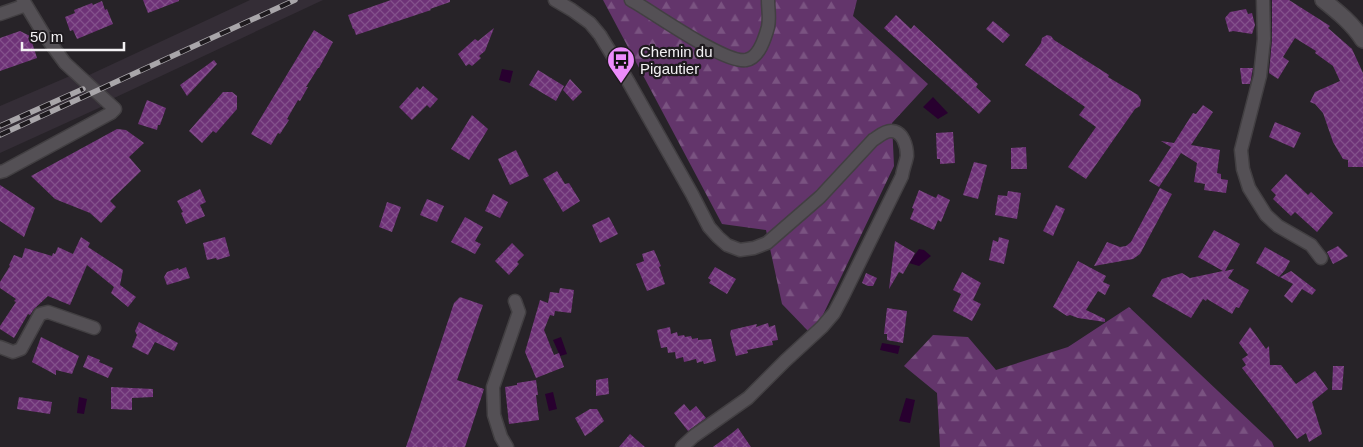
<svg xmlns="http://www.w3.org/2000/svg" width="1363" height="447" viewBox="0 0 1363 447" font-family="Arial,sans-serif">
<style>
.built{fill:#342d36}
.forest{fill:url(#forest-firs)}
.water{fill:#28002f}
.building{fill:url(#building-cross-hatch)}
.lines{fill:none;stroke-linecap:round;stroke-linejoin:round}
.minor-casing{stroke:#423f42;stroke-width:15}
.tertiary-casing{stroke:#423f42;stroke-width:18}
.minor{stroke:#545055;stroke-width:12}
.tertiary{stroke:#545055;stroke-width:15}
.rail-casing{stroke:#a9a6aa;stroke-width:5.5}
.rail{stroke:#1e1a1e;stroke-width:4;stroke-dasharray:11;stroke-linecap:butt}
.labels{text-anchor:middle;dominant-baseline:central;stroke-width:4.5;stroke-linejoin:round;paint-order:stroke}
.poi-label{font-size:15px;fill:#f3f1f4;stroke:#1e1a1e;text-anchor:start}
</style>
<defs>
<pattern id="forest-firs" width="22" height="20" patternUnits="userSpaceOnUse" patternTransform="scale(1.25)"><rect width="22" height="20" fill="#63356b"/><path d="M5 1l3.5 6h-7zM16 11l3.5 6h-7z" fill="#7a5381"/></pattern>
<pattern id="building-cross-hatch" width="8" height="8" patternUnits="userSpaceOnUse" patternTransform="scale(1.25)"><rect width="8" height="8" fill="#6e3277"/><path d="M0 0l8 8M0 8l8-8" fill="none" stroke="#83508b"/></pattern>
</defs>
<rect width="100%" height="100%" fill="#272328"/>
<path class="built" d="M250,0H323L112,99L87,76Z
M70,76L101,102V107L0,153V106Z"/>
<path class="forest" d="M603,0H857L853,16L928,84L892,123L894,166L822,317L809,332L782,304L766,230L722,224Z
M1129,307L1272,442L1274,447H940L937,393L904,366L933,335L968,337L996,370L1068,347Z"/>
<path class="water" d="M502,69L513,71L510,83L499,80Z
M933,97L948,113L938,119L923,107Z
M919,249L924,250L931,256L919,266L909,263Z
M561,337L567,354L560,356L553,340Z
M882,343L900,346L898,354L880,350Z
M553,392L557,409L549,411L545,394Z
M79,397L87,399L84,414L77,413Z
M906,398L915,400L910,423L899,421Z"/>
<path class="building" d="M143,0H179V1L148,13Z
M391,0H450V2L430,9L431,10L356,35L354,29H353L348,15Z
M1272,0H1289L1330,26L1328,28L1352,49L1363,73V167H1348V160L1343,159L1333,142L1323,113L1315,104L1310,102L1315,92L1340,81L1333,66L1315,53L1316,51L1295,38L1283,57L1289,61L1278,79L1269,73L1272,40Z
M102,1L105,10L107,9L113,24L77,39L73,30L70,31L65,17L75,13L74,10L92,3L93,5Z
M1246,9L1248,14L1252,13L1255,25L1252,34L1233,31L1229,32L1225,18L1230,12Z
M896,15L911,29L914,25L978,84L976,87L991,101L979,114L884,28Z
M993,21L1010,35L1003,43L986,29Z
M494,28L485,51L479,56L481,58L472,66L469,64L466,66L458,54L475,39L478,41Z
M314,30L333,42L319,68H318L306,87H308L300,101L298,100L287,119L289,120L280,134L278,133L271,145L251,134Z
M20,31L30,36L37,58L0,71V38Z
M1047,35L1051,36L1054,40L1109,75L1108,77L1138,95L1141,100L1140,106L1135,109L1086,179L1068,167L1096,127L1079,115L1085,107L1025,65L1041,43L1042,38Z
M214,60L217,64L187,96L180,85Z
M1240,68H1253L1250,84H1242Z
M538,70L564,86L556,101L529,85Z
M570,79L582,92L573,101L563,90Z
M423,86L438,99L430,108L427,105L412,120L399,107L417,87L420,90Z
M223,92H232L237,96V109L216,133L213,131L202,143L189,131Z
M147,100L166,108L160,125H158L157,130L138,124Z
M1203,105L1213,112L1191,145L1220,150L1217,173L1221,174V179L1228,180L1226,193L1204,190L1205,184L1194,182L1197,163L1181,153L1159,187L1149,181L1171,147L1161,141L1174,143L1193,113L1196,114Z
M472,115L488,129L469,160L451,149Z
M1275,122L1301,133L1294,148L1269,137Z
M117,129L126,130L144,143L129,157L141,171L110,201L116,207L101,223L90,213L55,199L31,176Z
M953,132L955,163L940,164V159H937L936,133Z
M1026,147L1027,169H1011V148Z
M516,150L529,176L510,185L498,159Z
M974,162L987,165L978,199L963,195Z
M557,171L565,184L569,183L580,201L563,212L543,179Z
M1286,174L1308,195L1311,192L1333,213L1317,232L1295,212L1291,216L1273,199L1276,195L1271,190Z
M0,185L35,208L24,237L0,221Z
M1160,188L1172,194L1140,254L1133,259L1094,266L1107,242L1120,247L1126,246L1131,242Z
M200,189L206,202L200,205L205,216L186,224L181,213L183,212L177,201Z
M919,190L936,198L938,194L950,200L941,222L938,220L934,230L910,219L914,209L912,208Z
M1008,191L1021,193L1017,219L995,215L998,195L1007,196Z
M493,194L508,202L500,218L485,211Z
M427,199L444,206L437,222L420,215Z
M387,202L401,207L392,232L379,227Z
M1056,205L1065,209L1053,236L1043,231Z
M465,217L483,227L475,241L481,244L475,254L451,242Z
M609,217L618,234L600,243L592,225Z
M1214,230L1240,244L1225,271L1234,269L1228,278L1249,290L1239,308L1236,307L1232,314L1207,299L1206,301L1203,299L1191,318L1152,296L1162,279L1182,273L1190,278L1223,271L1198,257Z
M81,237L90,243L88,247L123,270L120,285L136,297L128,307L111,293L114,287L87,265L70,305L48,296L34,309L30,315L28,314L14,338L0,329V326L16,302L14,301L16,299L0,288V282L10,266L9,265L14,255L22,258L25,248L52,256L53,253L55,254L58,247L73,254Z
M225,237L230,256L217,260L216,258L207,260L203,243Z
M999,237L1009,240L1004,264L989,260L993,240L998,242Z
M895,241L915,253L903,274L899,272L889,289Z
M512,243L524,255L517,262L519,264L509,275L495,261Z
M1338,246L1348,256L1333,264L1327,252Z
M1265,247L1290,261L1285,270L1279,277L1256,263Z
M654,250L661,266L659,267L665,284L647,291L636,264L644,261L642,254Z
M1078,261L1106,276L1103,282L1110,285L1105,295L1098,291L1086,310L1105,319V322L1078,318L1070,315L1067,316L1053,307Z
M186,267L190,278L167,285L164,277L167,272L178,268L179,270Z
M715,267L736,279L727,294L709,283L711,280L708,278Z
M1291,271L1316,290L1312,295L1302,289L1292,303L1284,296L1293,284L1280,277Z
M962,272L981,283L973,300L981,304L972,321L953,311L961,294L953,290Z
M866,273L877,278L873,286H868L862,283Z
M560,288L574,290L571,313L555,311L554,316L550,315L544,330L554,355L559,353L564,367L536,378L525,352L540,300L548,303L550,292L559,293Z
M460,297L483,305L457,380L484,389L465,447H406L454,303Z
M887,308L907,311L903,343L887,340V334H884Z
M139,322L178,343L174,351L155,342L148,355L132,347L137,335L135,331Z
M768,323L769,327L775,325L778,340L772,341L773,345L747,350L748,353L736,356L730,334L731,330L757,324L756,327Z
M670,327L671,334L677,332L678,336L684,335L685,337L691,336L692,339L698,338V340L711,339L716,361L704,364L703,361L697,363L696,359L684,362L683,357L676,359L675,352L668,353L667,347L661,348L657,330Z
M1250,327L1266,349L1269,346L1270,365H1281L1296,384L1315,371L1328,389L1312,402L1322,434L1309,442L1306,433L1297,439L1242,368L1246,365L1242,359L1248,355L1239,343Z
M41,337L79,356L72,374L56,370V375L32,362Z
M88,355L100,360L99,362L113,368L108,378L83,367Z
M1333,366H1344L1342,390H1332Z
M608,378L609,394L596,396V380Z
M536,380L538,395H536L539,420L509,424L505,387L517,385V383Z
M111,387L153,389V397L132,398V410L111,409Z
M19,397L52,402L50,414L17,409Z
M684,404L690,411L696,406L706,418L688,431L674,413Z
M590,409H597L604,421L591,432L585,436L575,418Z
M738,428L751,447H713L732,433Z
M630,434L645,447H619Z"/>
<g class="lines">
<g class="minor-casing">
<path id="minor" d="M555,0L572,10L590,23L600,35L628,81L692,194L709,227L718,237L727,245L740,250L754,248L767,243L820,197L873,140C878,137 884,131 891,131C903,131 907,146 907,156C906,162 903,169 902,176L843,296L834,313L822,327L785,361L748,398L694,436L682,447
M631,0C653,12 725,64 746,60C759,58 765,38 768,27C770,18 768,9 768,0
M1263,0L1264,39L1260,76L1241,150L1243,169L1249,188L1266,215L1278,226L1311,245L1321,258
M0,14L26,5
M0,172L4,171L111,113L115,109L65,63L43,33L23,0
M0,347L13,352L21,349L40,314L48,312L94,328
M507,447L501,437L494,415L493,387L519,312L515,301"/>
</g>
<g class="tertiary-casing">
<path id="tertiary" d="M1323,0C1338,12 1353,24 1363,40"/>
</g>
<use href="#minor" class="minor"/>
<use href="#tertiary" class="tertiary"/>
<g class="rail-casing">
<path id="rail" d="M0,126L83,89
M0,135L295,0"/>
</g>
<use href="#rail" class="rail"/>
</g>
<defs>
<g id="bus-pin" transform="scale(1.4375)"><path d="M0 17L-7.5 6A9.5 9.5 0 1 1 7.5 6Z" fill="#ec8cfb" stroke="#1e1a1e"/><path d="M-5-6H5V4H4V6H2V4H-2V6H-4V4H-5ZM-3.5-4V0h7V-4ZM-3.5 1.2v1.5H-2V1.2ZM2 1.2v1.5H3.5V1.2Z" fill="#111"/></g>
</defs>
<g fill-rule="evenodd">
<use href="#bus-pin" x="621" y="60"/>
</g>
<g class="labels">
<g class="poi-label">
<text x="640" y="51">Chemin du<tspan x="640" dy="17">Pigautier</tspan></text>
</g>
</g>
<path d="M22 42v8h102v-8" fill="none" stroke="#f3f1f4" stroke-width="2.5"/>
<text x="30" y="42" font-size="15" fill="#f3f1f4" stroke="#1e1a1e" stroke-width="4" paint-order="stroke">50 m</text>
</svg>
